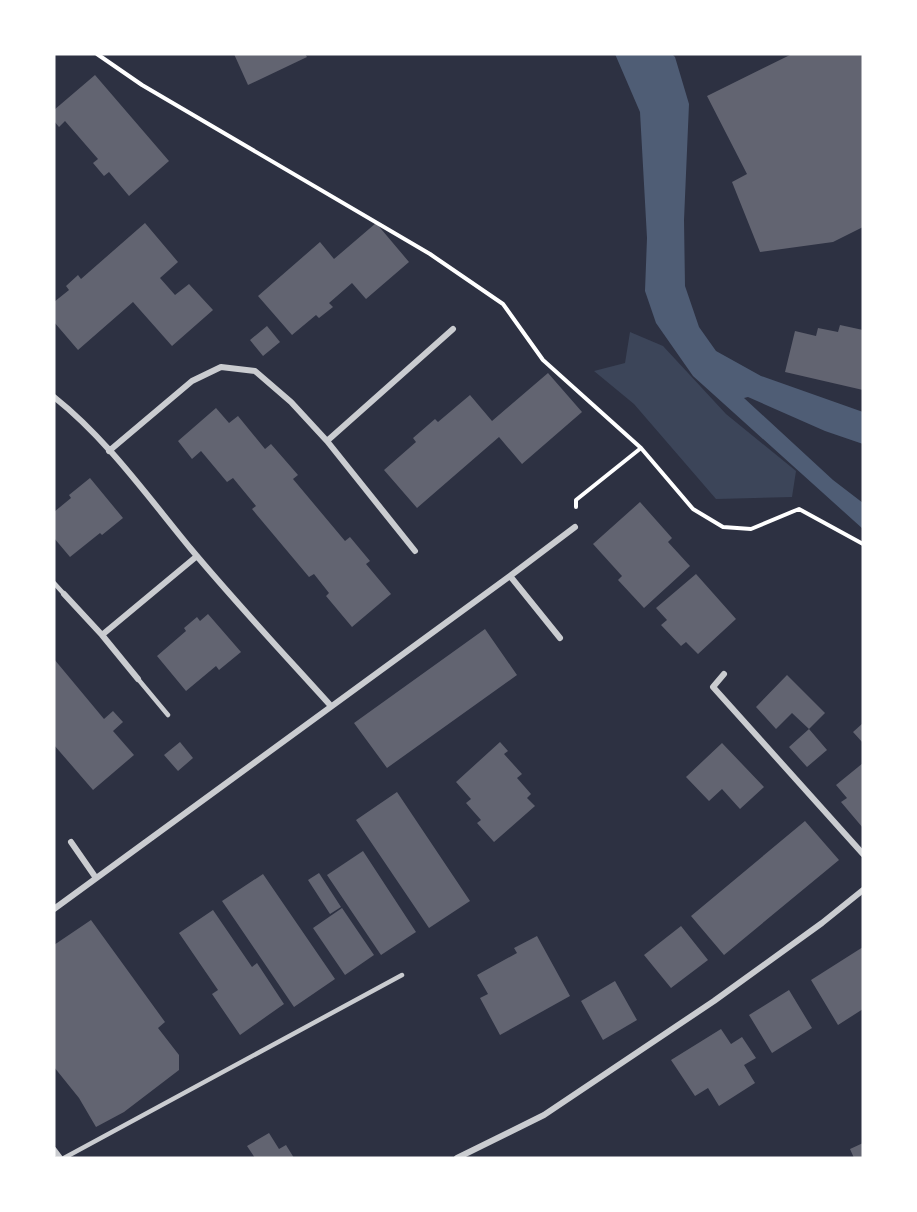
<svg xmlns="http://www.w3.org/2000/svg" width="917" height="1212" viewBox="0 0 917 1212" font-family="'Zilla Slab',serif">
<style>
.green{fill:#3c4559}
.water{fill:#4f5d75}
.building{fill:#626471}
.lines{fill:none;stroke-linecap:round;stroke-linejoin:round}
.path{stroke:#fff;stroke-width:4}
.service{stroke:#caccd0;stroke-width:4.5}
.minor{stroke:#caccd0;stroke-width:6}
</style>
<rect width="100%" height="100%" fill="#2d3142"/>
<path class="green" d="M630,332L663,346L726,414L796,471L792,497L716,499L634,404L594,371L625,363Z"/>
<path class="water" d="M615,54H672L675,57L689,104L684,220L685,286L699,327L716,351L761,376L863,412V444L825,431L748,397L744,398L833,480L863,503V529L693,376L656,323L645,291L647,238L640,112Z"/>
<path class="building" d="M234,54H305L307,57L248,85Z
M792,54H863V227L833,242L760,252L732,182L747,174L707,96Z
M95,75L169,161L129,196L109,172L104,176L93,163L98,159L65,121L59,127L54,121V110Z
M145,223L178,262L160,278L175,295L189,284L213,310L172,346L133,302L78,350L54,322V302L69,290L66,286L78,275L81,279Z
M376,223L409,262L366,299L352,283L329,303L333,307L319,318L316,315L292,335L258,296L320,242L334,259Z
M840,325L863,330V390L785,372L795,331L816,336L818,328L838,332Z
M267,326L280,342L263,356L250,340Z
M548,373L582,412L522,464L499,437L417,508L384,470L416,442L413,438L435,419L438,422L470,395L492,421Z
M216,408L229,423L238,416L265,449L271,444L298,475L293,479L345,541L350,537L370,561L366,564L391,594L352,627L326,596L329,593L314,574L309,577L252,509L256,506L233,478L227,482L201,451L192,459L178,441Z
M90,478L123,518L102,535L100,533L70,557L54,538V512L71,498L69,495Z
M640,502L672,538L668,542L690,566L644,608L618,580L622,576L593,544Z
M696,574L736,619L698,654L686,642L681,646L661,625L667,620L656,608Z
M208,614L241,652L219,670L216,666L186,691L157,656L186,631L184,628L197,617L200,621Z
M485,629L517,675L387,768L354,723Z
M54,659L104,719L113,711L123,722L113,731L134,755L93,790L54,745Z
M787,675L825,713L809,729L792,713L776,729L756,707Z
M863,723V743L853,732Z
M809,729L827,750L807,767L789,747Z
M180,742L193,758L178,771L164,755Z
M500,742L508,751L504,754L522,774L517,778L531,794L527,798L535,806L494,842L477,823L481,820L466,803L471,799L456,782Z
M722,743L764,787L740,809L722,789L709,801L686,777Z
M863,763V828L841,802L847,798L836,785Z
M397,792L470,901L429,928L356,820Z
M805,821L839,860L724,955L691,916Z
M363,851L416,932L381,955L327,875Z
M319,873L341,907L330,914L308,880Z
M263,874L335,979L294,1007L222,901Z
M342,908L374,955L345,975L313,928Z
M213,910L252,967L257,963L284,1004L240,1035L212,994L218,990L179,933Z
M91,920L165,1022L158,1028L179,1055V1070L124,1112L96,1127L79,1098L54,1067V945Z
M681,926L708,960L671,988L644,955Z
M537,936L570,996L500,1035L480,998L488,994L477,975L517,953L514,948Z
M863,947V1009L838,1025L811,980Z
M615,981L637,1020L603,1040L581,1001Z
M789,990L812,1028L772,1053L749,1015Z
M721,1029L731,1044L742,1037L756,1058L744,1065L755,1083L719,1106L708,1088L695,1096L671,1060Z
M269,1133L279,1149L286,1145L294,1158H255L247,1146Z
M863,1143V1158H854L850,1149Z"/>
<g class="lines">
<path class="path" d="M97,54L142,85L430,254L503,304L543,360L641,448L693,509L723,527L751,529L799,509L863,544
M576,507V500L641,448"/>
<path class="service" d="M54,583L64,594
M138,679L168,715
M64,1158L402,975"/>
<path class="minor" d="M54,397C107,439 148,497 191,549C236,603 284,654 331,706
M327,441L453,329
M109,451L192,381L221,367L255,371L291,402L327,441L415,551
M510,576L575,527
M64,594L102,635L138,679
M102,635L197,556
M724,674L713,687L863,854
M71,842L96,878
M54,909L510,576L560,638
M54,1150L60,1158
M457,1158L544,1115L714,1001L822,923L863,890"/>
</g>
<rect width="917" height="1212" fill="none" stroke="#ffffff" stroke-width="111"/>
</svg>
